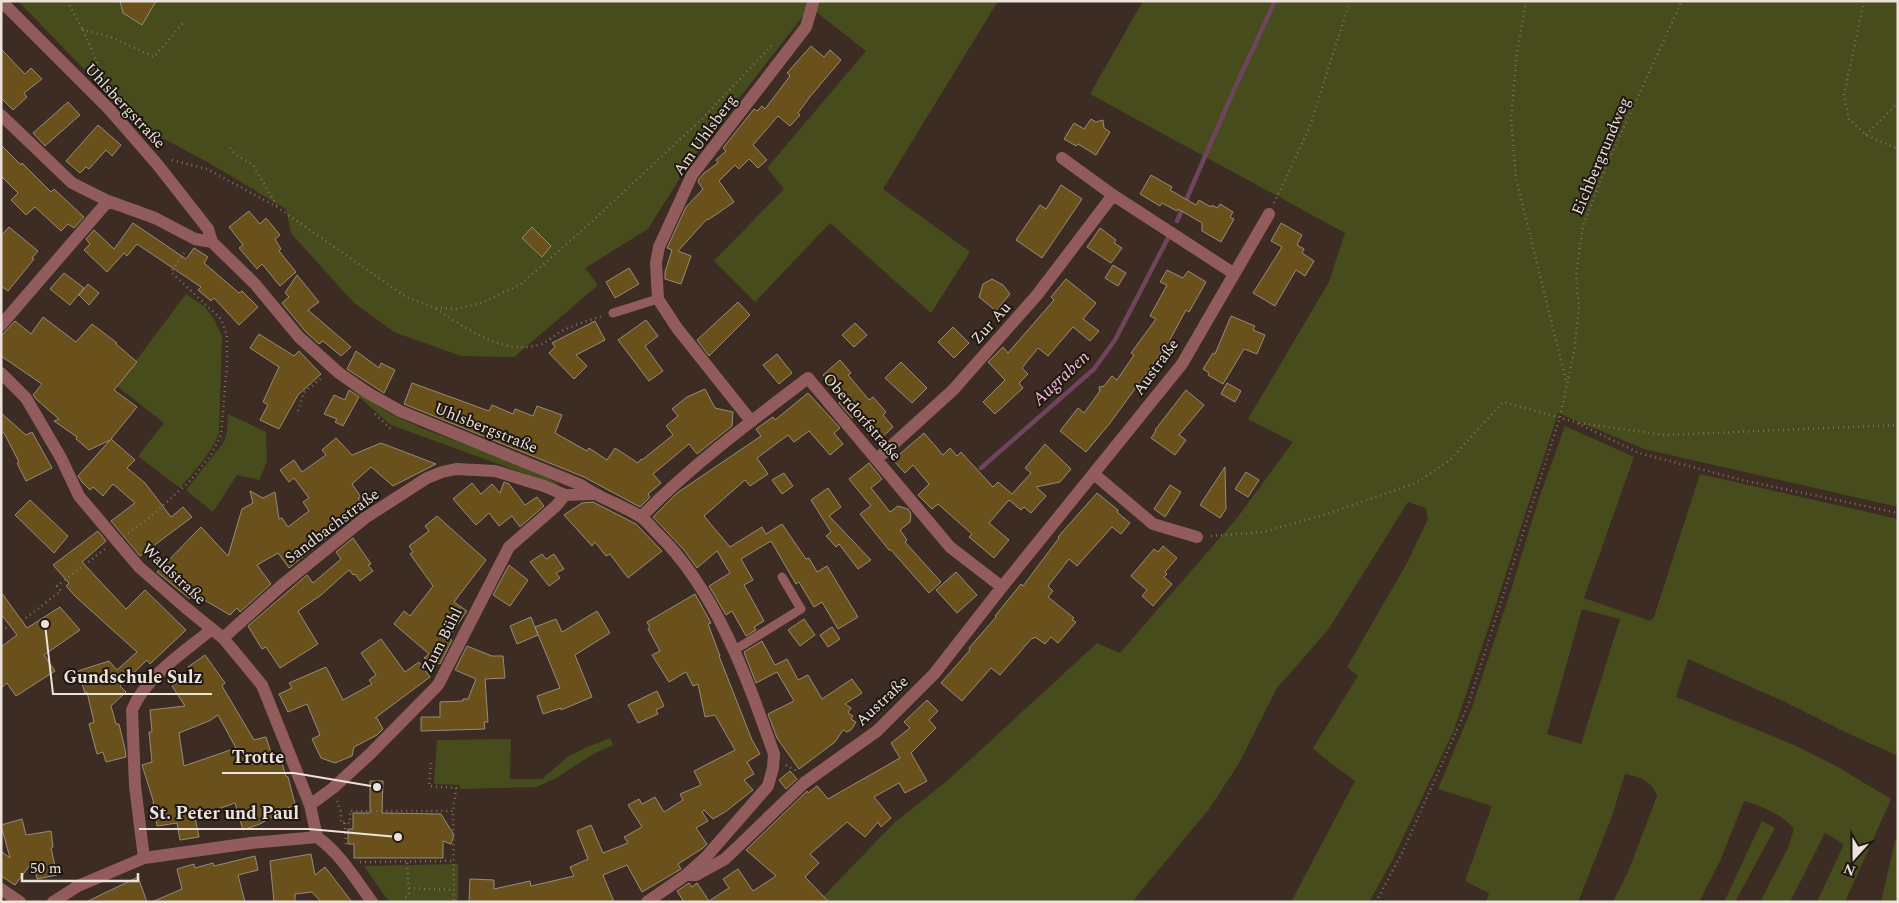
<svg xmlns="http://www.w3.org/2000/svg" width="1899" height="903" viewBox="0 0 1899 903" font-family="Spectral,serif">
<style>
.green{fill:#474c1c;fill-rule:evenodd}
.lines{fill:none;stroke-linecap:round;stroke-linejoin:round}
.stream{stroke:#71445d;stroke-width:4.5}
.building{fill:#6a511c;stroke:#968c79;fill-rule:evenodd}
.path{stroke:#7f7068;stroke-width:2.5;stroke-dasharray:1 4;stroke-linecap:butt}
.service{stroke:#925c5c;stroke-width:9}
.minor{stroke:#925c5c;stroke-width:12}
.tertiary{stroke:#925c5c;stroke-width:12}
.labels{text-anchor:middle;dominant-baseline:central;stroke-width:4;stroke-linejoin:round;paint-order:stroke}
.street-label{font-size:16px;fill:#ede2dc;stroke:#1e1712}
.water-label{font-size:18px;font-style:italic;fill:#f7bdd8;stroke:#1e1712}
.leader{fill:none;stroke:#ede2dc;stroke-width:2}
.callout-dot{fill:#ede2dc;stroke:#1e1712;stroke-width:2}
.callout-label{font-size:18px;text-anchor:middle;font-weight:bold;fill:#ede2dc;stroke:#1e1712;stroke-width:4;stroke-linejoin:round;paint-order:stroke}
</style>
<rect width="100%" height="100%" fill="#3d2c23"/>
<path class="green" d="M18,1H998L883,189L970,252L931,313L830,223L755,302L714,261L784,189L767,168L866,51L810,7L692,159L648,229L585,268L598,285L514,357L461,356L394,332L353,302L291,233L286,209L209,163L138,125Z
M1143,1H1898V507L1644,449L1558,413L1490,623L1454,730L1392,861L1369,902H1291L1355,781L1325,759L1313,748L1358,676L1347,667L1407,563L1428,519L1426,508L1408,502L1328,630L1277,688L1238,765L1209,809L1132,902H818L894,823L947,781L1097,643L1120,653L1237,518L1293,442L1248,419L1329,282L1345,233L1090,94Z
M186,294L205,307L214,319L222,336L219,433C211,454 194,471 180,488L138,456L164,423L117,386Z
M348,387L389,413L424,429L524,466L557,483L559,486L391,425Z
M228,414L266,432L267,462L259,480L237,475L213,512L186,490L224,442L227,432Z
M1565,426L1634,457L1584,598L1650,621L1654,617L1700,474L1898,519V756L1847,733L1783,701L1688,659L1676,697L1794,745L1836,766L1891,799L1845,902H1817L1844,844L1825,833L1790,902H1760L1787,850L1794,829C1781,813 1763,807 1744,801L1720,861L1699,902H1613L1628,872L1657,796C1652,781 1640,777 1625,774L1611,819L1578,902H1486L1489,893L1465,881L1492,806L1438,789L1471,710L1512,587L1538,501ZM1582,609L1620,619L1581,744L1547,734Z
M610,738L613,745L593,754L558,777L537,787L460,789V785L434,784L437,740L511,739L510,779H542L569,756L585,748Z
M1762,821L1775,828L1735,902H1724Z
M1898,834V902H1881L1895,841Z
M458,864V902H392L386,898L364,866Z"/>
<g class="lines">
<path class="stream" d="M1177,221L1233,92L1275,1
M981,468L1094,369L1115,340L1168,238"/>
</g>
<path class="building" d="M120,1H156L142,25L123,13Z
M811,46L824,57L830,50L841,60L809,98L798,113L800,115L790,126L778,116L753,145L767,160L758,168L749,159L739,169L735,165L719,181L734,202L708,220L707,219L678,251L691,256L681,284L665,279V272L672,250L667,248L686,207L703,189L698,182L699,179L704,173L718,163L716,160L726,151L723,148L754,109L757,111L762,106L765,109L790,76L787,73Z
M1,49L25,74L31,68L42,79L24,93L27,97L13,110L1,98Z
M68,102L80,115L45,146L33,133Z
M1091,119L1096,122L1103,120L1104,128L1110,132L1096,155L1078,144L1076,146L1064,139L1074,123L1084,129Z
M98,125L121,145L112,156L106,150L89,169L86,167L80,173L66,161Z
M1,145L21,165L22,163L51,192L54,189L84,217L74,228L68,224L61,231L35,207L26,215L11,200L18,193L1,176Z
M1151,175L1172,187L1170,190L1196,205L1199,200L1211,207L1212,205L1217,208L1220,204L1233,212L1230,217L1234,219L1221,242L1202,231V223L1178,209L1177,211L1162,203L1160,206L1140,194Z
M1061,185L1082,199L1042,258L1016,240L1040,205L1046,209Z
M249,211L260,224L266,218L280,235L275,239L281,249L279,251L296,272L280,286L262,264L257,269L239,248L243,245L229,227Z
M133,223L186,259L194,248L208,257L204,263L239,293L242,291L258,307L239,325L214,298L211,301L198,290L201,287L137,244L127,256L124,253L107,272L84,250L90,244L86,239L94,230L114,249Z
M1281,223L1302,235L1297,245L1304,249L1302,253L1314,261L1305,276L1296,270L1275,306L1253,293L1282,247L1271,241Z
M9,227L38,251L32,258L34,259L8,291L1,286V236Z
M532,227L551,246L542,257L522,238Z
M1100,228L1116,240L1114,243L1122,248L1111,263L1087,247Z
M1113,265L1126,273L1118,286L1105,278Z
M629,268L639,284L615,298L606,282Z
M1167,270L1183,278L1188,271L1206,282L1189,312L1186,310L1167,345L1110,423L1086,452L1060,431L1078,408L1084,413L1100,391L1099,387L1104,386L1112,376L1117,380L1134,355L1131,353L1156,319L1150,316L1167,285L1160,282Z
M64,273L84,288L70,305L50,289Z
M297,275L319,302L308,310L351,347L341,356L323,341L319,344L305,331L282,303L289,297L285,293Z
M992,279L1003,285L1010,294L996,311L979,297L983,284Z
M1066,279L1096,303L1083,319L1099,331L1090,341L1073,327L1048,356L1038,348L1022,368L1028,374L1019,383L1023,388L995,414L983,402L1005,380L988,362L1003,347L1008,353L1054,300L1051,297Z
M88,284L99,293L89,305L79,295Z
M738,302L750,315L709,356L697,340Z
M1231,316L1255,326L1253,330L1265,335L1257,354L1244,349L1223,384L1208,375L1209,373L1203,369L1213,353L1215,354Z
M43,317L76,342L92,324L117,343L116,344L137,362L114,390L137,407L111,439L135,460L127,468L145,483L171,517L183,507L192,517L140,556L111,521L135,503L113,484L103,496L93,487L90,490L82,482L78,476L110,440L89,450L76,439L77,437L54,421L59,419L37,400L33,395L42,384L1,356V336L15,321L31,334Z
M646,320L658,336L645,346L663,371L649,381L618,340Z
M595,321L605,340L576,355L587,366L574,379L549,353L555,347L552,343Z
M855,323L867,335L854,347L842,335Z
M953,327L969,343L954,358L938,342Z
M259,334L294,356L299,351L321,374L298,395L279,429L260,420L268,405L263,402L279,367L250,348Z
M356,351L379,368L381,363L395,370L384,393L347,369Z
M777,354L792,373L779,384L763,365Z
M840,360L851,373L848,375L869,400L873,397L886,412L883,415L893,427L878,441L855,415L852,418L839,403L844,398L823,375Z
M901,362L927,388L912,403L885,378Z
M412,383L489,411L492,405L513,414L515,409L533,416L537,406L562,415L555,433L587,451L589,448L607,460L615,448L638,463L641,459L642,460L673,435L666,426L678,416L672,409L687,397L705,389L715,408L733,412L732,426L697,454L689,444L653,474L661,483L648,494L650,497L640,507L584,477L404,404Z
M1227,383L1241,391L1235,402L1221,394Z
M349,390L359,397L343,426L335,422L337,419L324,414L334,395L345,400Z
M1186,390L1204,405L1179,435L1186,440L1175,455L1151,438L1156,431L1155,430Z
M808,393L840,428L834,433L843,444L830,455L809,431L794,442L788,435L757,458L768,474L750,486L745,480L704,516L730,547L762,527L766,534L782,524L806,559L809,558L817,572L827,566L858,617L838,629L822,602L814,607L799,582L796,584L771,541L741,559L753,580L744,585L764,621L754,627L756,630L746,636L732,611L726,615L709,586L730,573L717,551L697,568L684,550L653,517L677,493L761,436L756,429L773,417L775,420Z
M1,413L26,435L32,432L52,468L26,481L17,463L19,462L4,433L1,431Z
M924,433L943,455L950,448L957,456L961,452L993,487L998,482L1012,494L1031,473L1025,468L1045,444L1071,469L1060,482L1036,487L1046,496L1031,513L1024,507L1021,510L1009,500L989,523L1009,540L994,558L969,537L972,534L938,504L932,509L918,495L929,484L913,465L905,473L893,460Z
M336,438L352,455L381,443L436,464L393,486L371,467L352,484L361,497L358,498L365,508L343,524L289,568L278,553L257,565L271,584L240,612L237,608L230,615L194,594L190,599L157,572L201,527L228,556L242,509L253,503L250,491L263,498L275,492L279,519L282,518L288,527L309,511L303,502L309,498L294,478L289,482L280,470L294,460L302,472L326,455L322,450Z
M869,463L882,479L871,488L890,512L898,506L908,509L911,514L910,522L900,530L907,540L905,542L941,582L929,593L891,550H889L860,514L871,506L849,479Z
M1225,467L1226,509L1220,518L1200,505Z
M1246,472L1259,480L1248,497L1235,489Z
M784,473L793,486L782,494L772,480Z
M504,482L509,484L525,505L537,497L544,506L520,527L512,516L499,526L489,513L476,525L453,499L472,483L481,494L492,484L500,493Z
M1170,485L1181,492L1165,517L1154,509Z
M828,488L841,507L829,516L871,560L858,569L839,544L836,547L826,536L831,532L811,500Z
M1097,493L1118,510L1117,512L1130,523L1121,534L1112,527L1077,566L1069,559L1048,586L1053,591L1048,597L1074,618L1072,620L1076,622L1058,643L1051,637L1045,644L1035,637L1033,639L1032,638L1000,675L991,668L962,701L941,683L970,650L969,648L996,617L995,616L1021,584L1023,586L1059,538L1058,537Z
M30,500L68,536L54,553L15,515Z
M593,502L636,524L662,551L628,578L610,554L606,556L595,542L592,546L564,515L582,503Z
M437,516L486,560L454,602L467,611L448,638L452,640L440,664L424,658L429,654L394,624L404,611L410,616L433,586L410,554L413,552L409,546L429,531L425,526Z
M98,531L106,541L82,562L126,609L145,590L186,630L150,664L147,660L120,686L126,692L111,706L116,724H119L125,749L126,757L106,762L103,752L97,754L89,724L94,722L87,692L85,693L78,671L109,661L117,670L137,652L76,597L66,586L69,583L53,565Z
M353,538L371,564L368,565L373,571L360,581L355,574L353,575L349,570L321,595L298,611L318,644L280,668L266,647L262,649L248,626L307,575L313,583L341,559L336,552Z
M1163,546L1177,558L1165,572L1167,574L1164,577L1172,584L1153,606L1142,596L1147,590L1131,576L1154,549L1158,552Z
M542,554L546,559L554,554L564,569L556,573L560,578L549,586L530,562Z
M509,565L528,580L510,606L493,595Z
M956,572L977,595L957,613L936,590Z
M1,592L27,628L60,607L80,630L44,655L55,671L16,696L7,683L1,688V647L17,635L1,614Z
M695,594L711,623L708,624L720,656H719L752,740L760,754L747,762L754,774L744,780L753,790L725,812L713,819L704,810L702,812L708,821L696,828L707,844L703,848L678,864L681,869L642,892L627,865L603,875L614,902H469L470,879L494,880V889L530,881L531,886L574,876L570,867L588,859L577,831L591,825L603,853L628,843L624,837L642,827L628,805L639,799L642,804L655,797L664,812L683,800L680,794L701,785L694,771L735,750L715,715L705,717L698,684L693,686L686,672L669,682L652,655L660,651L648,629L650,628L647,622Z
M597,611L610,633L575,655L592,697L561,710V708L543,714L537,696L560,688L535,627L556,619L562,632Z
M531,617L538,635L517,644L510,626Z
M804,619L815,635L800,646L788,630Z
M832,627L840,639L828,647L820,635Z
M381,639L405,672L419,662L430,677L375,718H377L383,729L377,735L354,747L352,756L335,763L321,758L312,739L320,735L307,704L288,712L279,694L292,688L289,683L326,667L343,700L372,684L369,680L376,675L361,653Z
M762,641L775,665L787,659L798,680L808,675L822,699L852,679L862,693L845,704L851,708L848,713L853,716L851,719L856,722L851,730L847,732L843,730L835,742L799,769L777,738L768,714L794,701L777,672L756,683L744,652Z
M467,646L492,656H503L505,678L485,679L488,722H484L485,729L421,731V717H440V702L463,701V699H468L476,679L455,670Z
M205,655L225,683L222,686L254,740L266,737L274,762L281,760L286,776L288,777L295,804L260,824L243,830L235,803L195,817L199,837L180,840L177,823L157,826L153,800L142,765L152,762L149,732H152L150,710L185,706L172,686L192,673L188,667ZM218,715L236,748L184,766L179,733L209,721Z
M657,691L664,706L656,710L658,714L638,723L628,705Z
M927,700L938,711L929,720L936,728L911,753L927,781L905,793L899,783L874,797L891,818L881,827L878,822L865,837L847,822L810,854L819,863L805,877L829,902H684L677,891L689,883L692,887L697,883L709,901L729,888L723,879L738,869L753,891L776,876L746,850L807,791L808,793L817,786L828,799L900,758L891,743L910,728L904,722Z
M790,771L797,779L786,789L779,780Z
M370,781H383L382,813L441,814L454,835L451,844L443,841V858H354V844H348V829H353V813H370Z
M22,819L26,835L51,831L53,847L51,848L57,875L37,879L33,861L15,885L1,876V851L10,858L1,825Z
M311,854L315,875L325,867L352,902H321L312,892L295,894V902H274L270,861Z
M255,856L258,870L238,875L245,902H152L182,889L177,869L194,864L195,868L213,863L214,866Z
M138,877L147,902H86Z"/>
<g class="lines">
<path class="path" d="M67,1L83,30
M1526,1L1517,53L1511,119L1516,178L1566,381
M1864,1L1844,95L1849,119L1866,135L1898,149
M107,86L83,30L111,37L154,57L183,23
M1866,135L1898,103
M230,148L235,154L253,165L277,206
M172,160L207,169L277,207L406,297L435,308L457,309L481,303L521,284L587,226L703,118L773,44
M1274,203L1309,129L1350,1
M436,309C466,328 501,355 539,345C547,343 554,335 562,331C574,325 589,320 602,316
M298,411L304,392L323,377
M375,414L393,431
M1579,423L1665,435L1898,425
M128,533L148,519L190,481L211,455L221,435L227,364V335L221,319L171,272L186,250
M1211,536L1263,532L1324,515L1416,483L1450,460L1503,402L1575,422L1639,453L1746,481L1898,513
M22,621L61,591L57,586L105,549
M1,630L15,624
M431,763L429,786L456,788L453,811
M786,765L795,770V772
M337,801L341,812V823H350V811H453L454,902
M345,823L346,844
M360,862L453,861
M409,888L454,890
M403,902L409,893L407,861
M1376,902L1403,851L1468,705L1560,417L1574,352L1579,308L1576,276L1583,226L1607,164L1682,1"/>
<path class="service" d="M613,313L658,299
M733,651L801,609L782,577"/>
<path class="minor" d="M1,1L109,109L157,164L208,229L212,242L255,284L299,337L339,373L368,393L400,411L581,485C600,499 623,505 641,517C647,521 652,528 657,533C716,590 747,678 774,754L773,768L768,786L706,857L686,875
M1,115L72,183L108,201L155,218L195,239L212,242
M1062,158L1113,195L1233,273
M1,325L108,201
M1,373L26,398L61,458L79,496L139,567L186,608L223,638L262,685L310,805L317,837
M751,421L677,328L658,299L656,263L659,247L692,175L806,27L813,3
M877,459L953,390L1037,295L1113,195
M1094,474L1153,524L1197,537
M641,517C692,465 750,422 808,378L950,547L1002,587
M223,638L282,585L365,518L427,478L442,472L456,469L495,471L544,486L565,495L592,494
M310,805L333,788L370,754L438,685L509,547L556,506L565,495
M144,858L135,786L132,710C147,675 183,653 212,629
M1,889L20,902
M647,902L686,875H696L725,859L804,783L877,731L934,674L1002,587L1182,364L1269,214"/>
<path class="tertiary" d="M53,902L78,886L144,858L251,843L317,837C340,853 356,880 372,902"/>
</g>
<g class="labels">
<g class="street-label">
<text transform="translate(125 106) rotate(47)">Uhlsbergstraße</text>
<text transform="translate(705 135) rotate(-54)">Am Uhlsberg</text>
<text transform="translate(1601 156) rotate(-67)">Eichbergrundweg</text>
<text transform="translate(991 323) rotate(-48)">Zur Au</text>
<text transform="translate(1156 367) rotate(-54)">Austraße</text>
<text transform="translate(862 417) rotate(49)">Oberdorfstraße</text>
<text transform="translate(486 428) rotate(22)">Uhlsbergstraße</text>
<text transform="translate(332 526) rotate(-37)">Sandbachstraße</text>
<text transform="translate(174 574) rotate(43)">Waldstraße</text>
<text transform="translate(442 640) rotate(-63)">Zum Bühl</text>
<text transform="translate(882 701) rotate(-43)">Austraße</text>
</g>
<g class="water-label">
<text transform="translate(1061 378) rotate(-43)">Augraben</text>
</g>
</g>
<path class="leader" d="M45 624L53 694H212M377 787L294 773H222M398 837L309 829H139"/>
<g class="callout-dot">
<circle cx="45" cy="624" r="5"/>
<circle cx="377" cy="787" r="5"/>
<circle cx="398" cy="837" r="5"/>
</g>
<g class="callout-label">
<text x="133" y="683">Gundschule Sulz</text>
<text x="258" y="763">Trotte</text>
<text x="224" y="819">St. Peter und Paul</text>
</g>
<rect width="1899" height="903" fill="none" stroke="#ede2dc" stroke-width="5"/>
<g transform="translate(1854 858) rotate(201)" stroke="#1e1712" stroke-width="4" paint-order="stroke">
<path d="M0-4L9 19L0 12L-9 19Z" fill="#ede2dc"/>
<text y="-8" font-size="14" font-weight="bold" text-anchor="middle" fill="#ede2dc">N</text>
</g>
<path d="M22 873v8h116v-8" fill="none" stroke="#ede2dc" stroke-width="2.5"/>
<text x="30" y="873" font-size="15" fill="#ede2dc" stroke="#1e1712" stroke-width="4" paint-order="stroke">50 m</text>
</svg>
